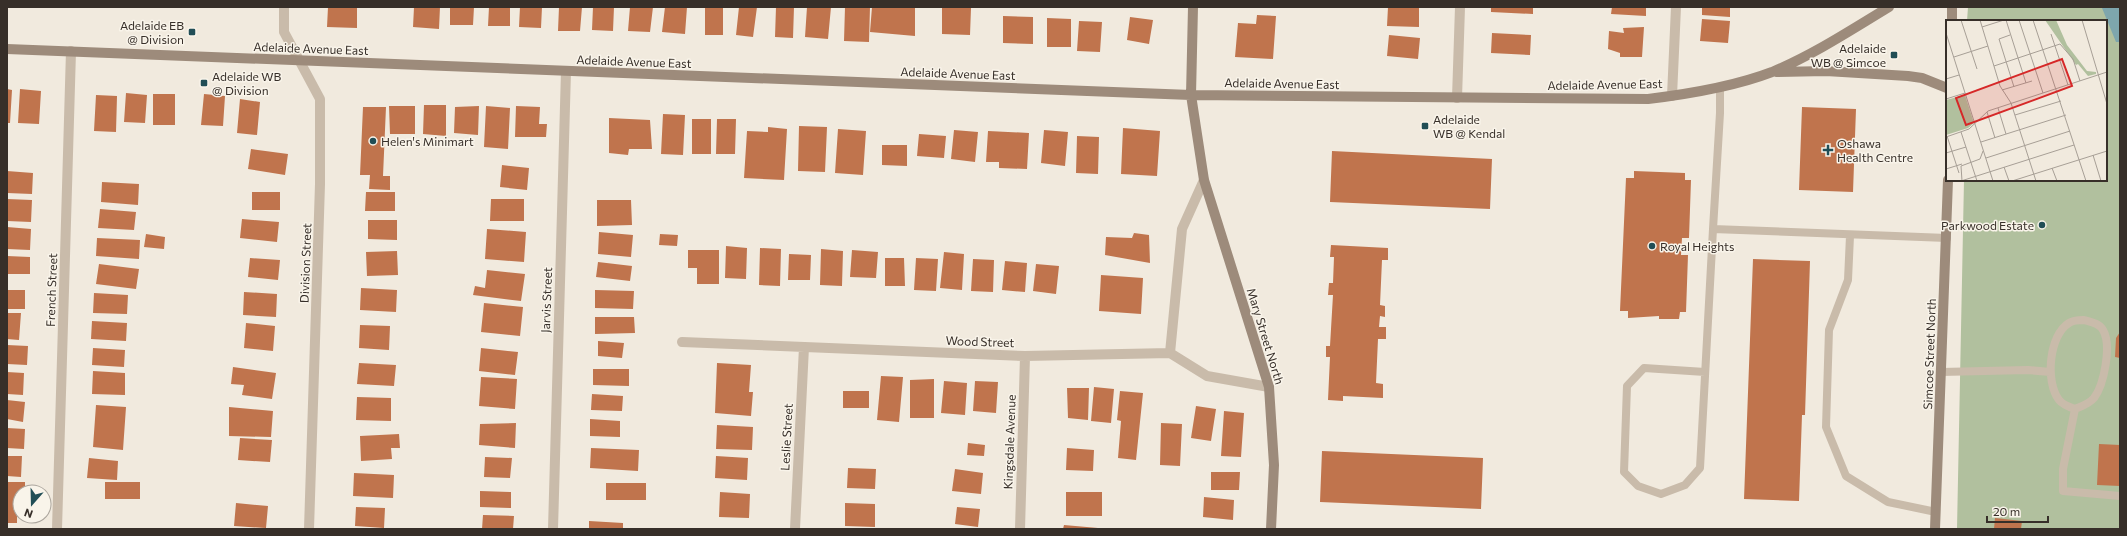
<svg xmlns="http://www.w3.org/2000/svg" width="2127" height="536" viewBox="0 0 2127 536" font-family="Commissioner,sans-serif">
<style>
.green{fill:#b1c09e}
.water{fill:#7ea6ad}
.building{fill:#c0744d}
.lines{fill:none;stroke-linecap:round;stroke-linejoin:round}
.lane{stroke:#c9bbaa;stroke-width:8}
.street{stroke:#c9bbaa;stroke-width:10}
.secondary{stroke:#9d8b7b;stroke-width:10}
.poi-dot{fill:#214e56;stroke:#f9f4ea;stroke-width:1.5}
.labels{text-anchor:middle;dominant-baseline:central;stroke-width:3;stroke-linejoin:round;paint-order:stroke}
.poi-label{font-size:12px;fill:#372f29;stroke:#f9f4ea;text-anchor:start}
.street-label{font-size:12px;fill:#372f29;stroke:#f9f4ea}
.inset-road{fill:none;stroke:#a79f96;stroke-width:1}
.view{fill:#d62828;fill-opacity:0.15;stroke:#d62828;stroke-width:2}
.inset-edge{fill:none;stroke:#372f29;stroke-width:2}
</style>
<rect width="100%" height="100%" fill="#f1eade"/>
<path class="green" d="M1968,7H2120V529H1957L1964,180H2106V21H1967Z"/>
<path class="water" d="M2079,7H2120V42H2116L2102,8Z"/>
<path class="building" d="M328,7H357V28L327,27Z
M414,7H440L439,29L413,27Z
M450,7H474L473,25H450Z
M489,7H510V26H488Z
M520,7H542L541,28L519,27Z
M559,7H582L580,31H558Z
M593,7H614L613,31L592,30Z
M630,7H653L650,32L628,31Z
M665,7H687L685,34L662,32Z
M705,7H723V35H705Z
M739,7H757L753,37L736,35Z
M776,7H794L793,38L775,37Z
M807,7H831L828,39L805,37Z
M845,7H870L869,42L844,41Z
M872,7H915V36L870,32Z
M942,7L971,8L970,35L942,34Z
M1388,7H1419V27L1387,26Z
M1491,7H1533V14L1491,12Z
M1612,7H1646V16L1611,14Z
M1702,7H1730V17L1702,15Z
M1257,15L1276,16L1273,59L1235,57L1238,23L1256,24Z
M1003,16L1033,17V44L1003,43Z
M1130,17L1153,20L1149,44L1127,40Z
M1047,18L1071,19V47H1047Z
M1702,19L1730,21L1728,43L1700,41Z
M1079,21L1102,22L1100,52L1077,51Z
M1644,27L1642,57H1620V53L1608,49L1609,31L1624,33L1623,28Z
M1492,33L1531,35L1530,55L1491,53Z
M1389,35L1420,38L1418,59L1387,56Z
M7,89L12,90L10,123H7Z
M20,89L41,91L39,124L18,123Z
M126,93L147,95L145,123L124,122Z
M153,94H175V125H153Z
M204,94L225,96L223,126L201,125Z
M96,95L117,96L116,132L94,131Z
M240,99L260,102L257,135L237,133Z
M424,105H446V136L423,134Z
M389,106H415V134H390Z
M479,106L478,135L454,133L455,107Z
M486,106L510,108L508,149L484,147Z
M516,106L540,107L539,124H547L546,137H515Z
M363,107H386L383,176H390V190L369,189L370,175H360Z
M1802,107L1856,109L1853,192L1799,190Z
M663,114L685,115L683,155L661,154Z
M609,118L650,120L652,149H629L628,155L609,153Z
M692,119H711V154H692Z
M717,119H736L735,154H716Z
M799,126L827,127L825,172L798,171Z
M768,127L787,129L784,180L744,178L747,131L768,132Z
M1123,128L1160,131L1157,176L1121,174Z
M838,129L866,131L863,175L835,173Z
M954,130L978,132L975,162L951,159Z
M1044,130L1068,132L1065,166L1041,163Z
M988,131L1029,133L1027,169L999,168V162H986Z
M919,134L946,136L944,158L917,156Z
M1077,136L1099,137L1098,174L1076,173Z
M882,145H907V166L882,165Z
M251,149L288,154L285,175L248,169Z
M1332,151L1492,159L1490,209L1330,202Z
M502,165L529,168L527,190L500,187Z
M7,171L33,173L32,194L7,193Z
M1634,171L1685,173V180H1691L1689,238H1682L1681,255H1688L1686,312H1680L1679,319H1659V316L1628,318V311H1620L1626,178H1634Z
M102,182L139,184L138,205L101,202Z
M252,192H280V210H252Z
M366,192H395V211H365Z
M7,199L32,200L31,222L7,221Z
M491,199H524V221H490Z
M597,200H631L632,225L597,226Z
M100,209L136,212L134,230L98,228Z
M242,219L279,222L277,242L240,238Z
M368,220H397V240L368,239Z
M7,227L31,229L30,250L7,249Z
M487,229L526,232L524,262L485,259Z
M599,232L633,235L631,257L598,254Z
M1134,233L1149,235L1150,263L1105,255L1106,237L1132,238Z
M146,234L165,237L164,249L144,247Z
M660,234L678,235L677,246L659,245Z
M97,238L140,240L139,259L96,256Z
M1331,245L1388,248V260H1382L1380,305L1385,306V317L1380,316L1379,327H1386V339H1378L1376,383L1383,384V398L1343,396V401L1328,400L1330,357H1326V346H1330L1333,295H1328L1329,283H1333L1334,257H1330Z
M726,246L747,248L746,279L725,278Z
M760,248L781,249L780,286L759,285Z
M821,249L843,251L842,286L820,285Z
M688,250H719V284H697V268H688Z
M852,250L878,252L876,278L850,277Z
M397,251L398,275L367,276L366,252Z
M944,252L964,254L962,290L940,288Z
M789,254L811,255L810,280H788Z
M7,256L30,257V274H7Z
M250,258L280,260L278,280L248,277Z
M885,258H904L905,286H885Z
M916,258L938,259L936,291L914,290Z
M973,259L994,260L993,292L971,291Z
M1753,259L1810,261L1805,415H1802L1799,501L1744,499Z
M1005,261L1027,263L1025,292L1002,290Z
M598,262L632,266L630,281L596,277Z
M99,264L139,269L136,289L96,284Z
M1036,264L1059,266L1056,294L1033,291Z
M487,270L525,274L521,301L473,295L475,286L485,288Z
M1101,275L1143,278L1141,314L1099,311Z
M361,288L397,290L396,312L360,310Z
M7,290H25V309H7Z
M595,290L634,291L633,309L595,308Z
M244,292L277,294L276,317L243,315Z
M94,293L128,295L127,314L93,313Z
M484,303L523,307L520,336L481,332Z
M7,313H21L19,340L7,339Z
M595,317H634L635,333L595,334Z
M92,321L127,323L126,341L91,339Z
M246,323L275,326L273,351L244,348Z
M360,325L390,326L389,350L359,348Z
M2120,332V358L2115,357L2116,338Z
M598,341L624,343L622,358L598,356Z
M7,345L28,346L27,365L7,364Z
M93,348L125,350L124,367L92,365Z
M481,348L518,352L515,375L479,371Z
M359,363L396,365L394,386L357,384Z
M717,363L751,365L749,392H753L751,416L715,413Z
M233,367L276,373L272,399L242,395L244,385L231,384Z
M593,369H629V386L593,385Z
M93,371L125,373V395L92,394Z
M7,372L24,373L23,395L7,394Z
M881,376L903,377L899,422L877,420Z
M481,377L517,379L515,409L479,406Z
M934,379V418H910V380Z
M944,381L967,383L965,415L941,413Z
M975,381L998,382L996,413L973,411Z
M1094,387L1114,389L1111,423L1091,421Z
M1067,388H1089L1088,420L1068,418Z
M843,391H869V408H843Z
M1120,391L1143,393L1136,460L1118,458L1121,421L1117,420Z
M592,394L623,396L622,411L591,410Z
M357,397L391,398V421L356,420Z
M7,400L25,402L23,422L7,419Z
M96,405L126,407L123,450L93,447Z
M1196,406L1216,409L1211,441L1191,438Z
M229,407L273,411L271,437L229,436Z
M1224,411L1244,413L1241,457L1221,456Z
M590,419L620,421V437L590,436Z
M516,423L515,448L479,445L480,424Z
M1161,423L1182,424L1180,466L1160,465Z
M717,425L753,427L752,450L716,449Z
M7,428L25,429L24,449L7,448Z
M399,434L400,448H391L392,459L361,461L360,436Z
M240,438L272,440L270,462L238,460Z
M968,443L985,445L984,456L967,455Z
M2099,444L2120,445V486L2097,485Z
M591,448L639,450L638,471L590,468Z
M1067,448L1094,450L1093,471L1066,470Z
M1322,451L1483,458L1481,509L1320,502Z
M7,456H22L21,477L7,476Z
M716,456L748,458L747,480L715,478Z
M485,457L512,458L510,478L484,477Z
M89,458L118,461L117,480L87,478Z
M848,468L876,469L875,489L847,488Z
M955,469L983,473L981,494L952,491Z
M1211,472H1240L1239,490H1211Z
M354,473L394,475L393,498L353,496Z
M7,482H25V492H20V501H17V523H7Z
M105,482H140V499H105Z
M606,483H646V500H606Z
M480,491L511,492V508L480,507Z
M720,492L750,494L749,518L719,517Z
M1066,492H1102V516H1066Z
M1204,497L1234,500L1233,520L1203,517Z
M236,503L268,506L266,528L234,526Z
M845,503L875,504V527L845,526Z
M356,507L385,508L384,528L355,526Z
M957,507L980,509L978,527L955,524Z
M483,515L514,516L513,529H482Z
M1995,518L2022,521L2021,529H1994Z
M589,521L623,523V529H589Z
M1064,525L1098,528V529H1063Z"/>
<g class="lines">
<path class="lane" d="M1713,229L1720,113V87
M1850,236L1848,280L1829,330L1826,427L1846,476L1888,502L1936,512
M2084,320C2091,322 2099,323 2103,330C2112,345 2104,385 2094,398C2089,404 2082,406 2075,409C2069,407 2063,405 2059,400C2045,382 2049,335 2069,323C2073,320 2079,320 2084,320Z
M1705,372L1644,368L1627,386L1624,472L1638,486L1661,494L1685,485L1700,468L1713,229L1947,238
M1941,372L2028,370L2050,372
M2075,409L2063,469V491L2120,496"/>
<path class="street" d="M284,7V32L320,99V184L309,529
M1672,96L1676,7
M1457,98L1460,7
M682,342L1025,356L1170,353L1207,376L1269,387
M1170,353L1182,229L1204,180
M57,529L71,51
M553,529L566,71
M795,529L804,347
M1020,529L1025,356"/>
<path class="secondary" d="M1193,7L1191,95L1204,180L1269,387L1274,465L1271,529
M1952,21V7
M7,49L1191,95L1648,99C1689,94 1733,87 1772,72C1813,55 1851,30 1889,7
M1776,72L1826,71L1908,76L1922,78L1947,88
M1935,529L1948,180"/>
</g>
<g class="poi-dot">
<rect x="188" y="28" width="8" height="8" rx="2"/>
<rect x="1890" y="51" width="8" height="8" rx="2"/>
<rect x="200" y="79" width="8" height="8" rx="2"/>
<rect x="1421" y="122" width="8" height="8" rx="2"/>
<circle cx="373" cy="141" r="4"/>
<path d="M1826 144h4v4h4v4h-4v4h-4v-4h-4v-4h4z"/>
<circle cx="2042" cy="225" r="4"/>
<circle cx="1652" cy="246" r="4"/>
</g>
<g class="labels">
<g class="poi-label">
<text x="184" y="25" text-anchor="end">Adelaide EB<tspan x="184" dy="14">@ Division</tspan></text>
<text x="1886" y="48" text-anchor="end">Adelaide<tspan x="1886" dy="14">WB @ Simcoe</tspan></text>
<text x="212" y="76">Adelaide WB<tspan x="212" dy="14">@ Division</tspan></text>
<text x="1433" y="119">Adelaide<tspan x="1433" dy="14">WB @ Kendal</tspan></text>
<text x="381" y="141">Helen's Minimart</text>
<text x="1837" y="143">Oshawa<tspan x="1837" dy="14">Health Centre</tspan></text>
<text x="2034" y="225" text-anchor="end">Parkwood Estate</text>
<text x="1660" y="246">Royal Heights</text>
</g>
<g class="street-label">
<text transform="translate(311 48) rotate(2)">Adelaide Avenue East</text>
<text transform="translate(634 61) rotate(2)">Adelaide Avenue East</text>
<text transform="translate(958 73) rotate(2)">Adelaide Avenue East</text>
<text transform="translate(1282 83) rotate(1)">Adelaide Avenue East</text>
<text transform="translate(1605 84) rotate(-1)">Adelaide Avenue East</text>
<text transform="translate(305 263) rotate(-88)">Division Street</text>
<text transform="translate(51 290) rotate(-88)">French Street</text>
<text transform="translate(546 300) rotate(-88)">Jarvis Street</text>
<text transform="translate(1266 336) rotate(73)">Mary Street North</text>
<text transform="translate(980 341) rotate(2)">Wood Street</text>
<text transform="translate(1929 354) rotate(-88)">Simcoe Street North</text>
<text transform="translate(786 437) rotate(-87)">Leslie Street</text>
<text transform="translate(1009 442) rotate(-88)">Kingsdale Avenue</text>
</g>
</g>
<g transform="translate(1946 20)">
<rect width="161" height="161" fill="#f1eade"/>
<path d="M99,0H110L121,25L141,51L150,52V54L142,56L132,44L130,45ZM19,75L28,103L22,108L0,115V80Z" fill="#b1c09e"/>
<path class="inset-road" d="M15,0L31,49M34,0L54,66L65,83L90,161M60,0L80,63M73,0L97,73M87,0L140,161M136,0L161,84M36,7L58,0M0,13L47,161M105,14L122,65M64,15L53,19L68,67M8,37L42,26M48,46L114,24L127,39L134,61M0,59L13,55M56,70L86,61M0,79L19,73M52,88L60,114M41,92L49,118M69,95L115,81M15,112L31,161M1,116L13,153M0,117L23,109L42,91L161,52M35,122L120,95M0,133L20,127M147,135L155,161M40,138L124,111M58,147L63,161M106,148L111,161M0,149L16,144M15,161L128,125M16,161L15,146L34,139L37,131M66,161L161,131"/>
<path class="view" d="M116,39L126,66L20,105L10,78Z"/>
<rect width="161" height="161" class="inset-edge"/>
</g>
<rect width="2127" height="536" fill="none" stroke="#372f29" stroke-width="16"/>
<g transform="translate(32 504) rotate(200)"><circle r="19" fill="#f9f4ea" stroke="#aba59d"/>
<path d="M0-3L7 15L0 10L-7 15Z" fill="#214e56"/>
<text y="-6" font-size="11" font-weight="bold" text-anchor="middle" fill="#372f29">N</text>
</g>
<path d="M1987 516v6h61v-6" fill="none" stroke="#372f29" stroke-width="2"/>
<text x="1993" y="516" font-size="12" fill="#372f29" stroke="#f9f4ea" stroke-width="3" paint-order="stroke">20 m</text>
</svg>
